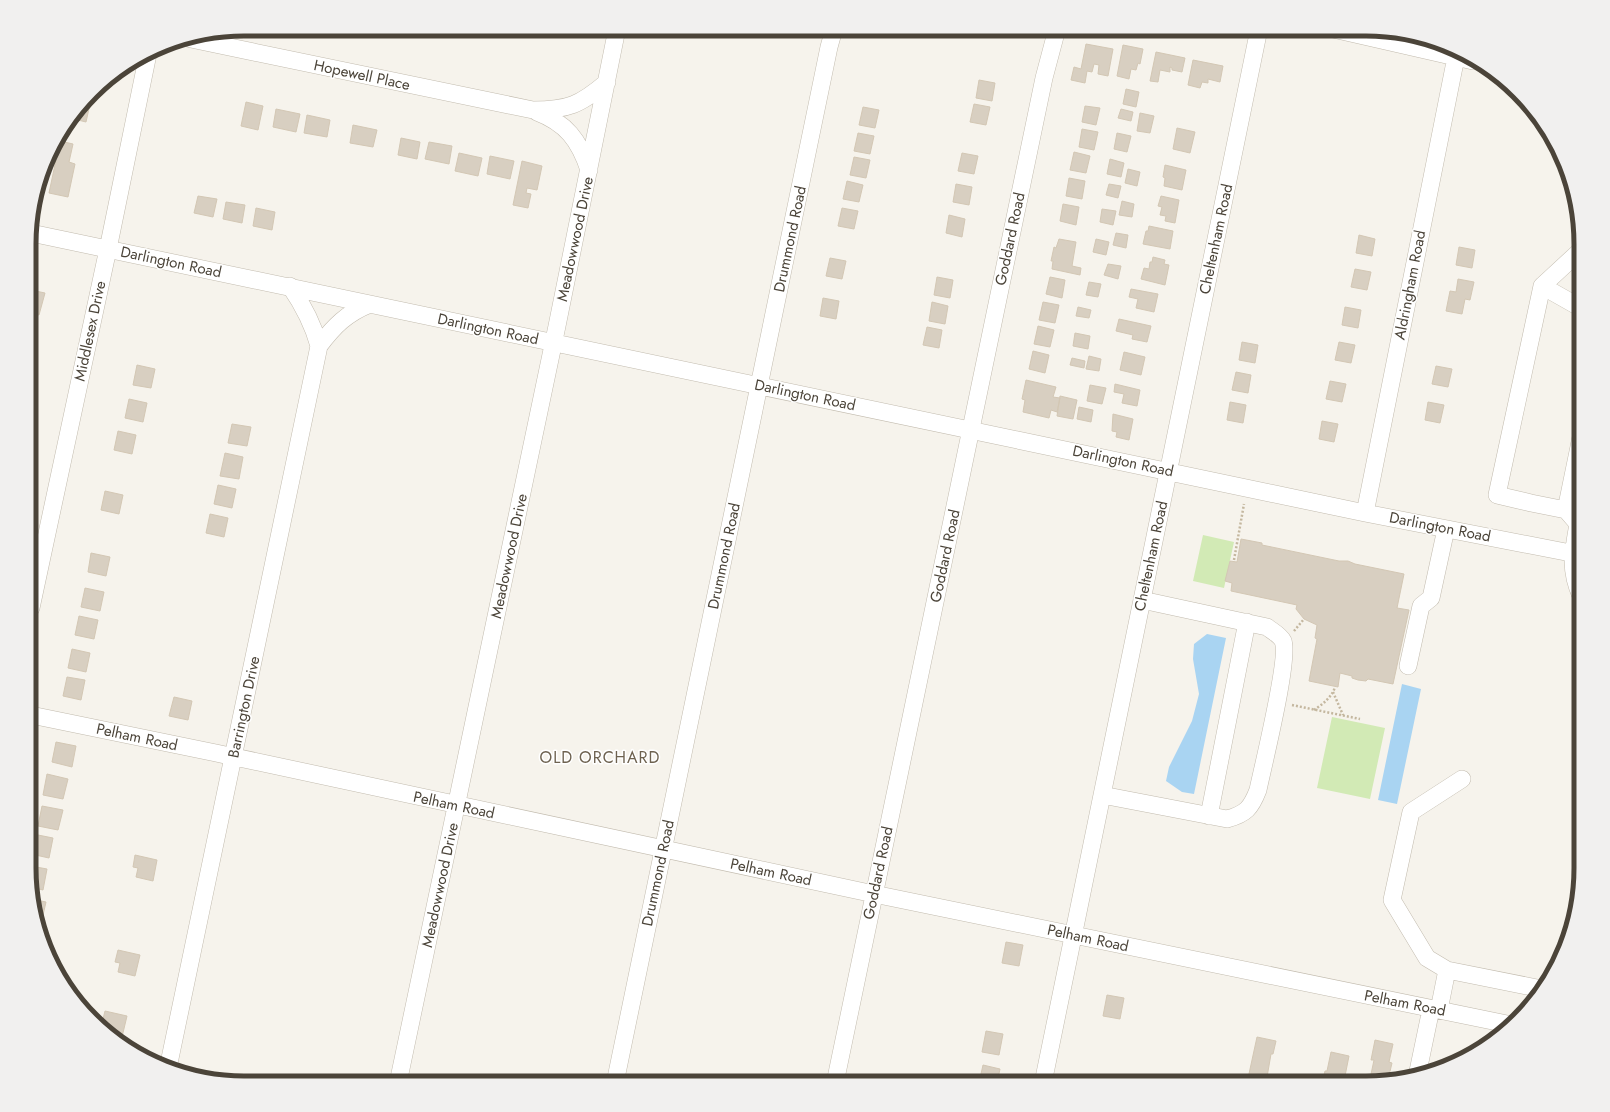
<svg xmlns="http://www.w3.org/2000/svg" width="1610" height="1112" viewBox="0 0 1610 1112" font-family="Jost,sans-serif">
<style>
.green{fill:#d2eab5}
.water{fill:#a9d4f2}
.building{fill:#d8cfc1;stroke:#d3c7b4}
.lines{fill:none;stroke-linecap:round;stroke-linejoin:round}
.minor-casing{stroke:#c2bbae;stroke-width:18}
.path{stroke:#c4b79f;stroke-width:2.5;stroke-dasharray:2 2;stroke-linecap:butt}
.minor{stroke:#fff;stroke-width:17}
.labels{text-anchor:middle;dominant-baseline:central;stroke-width:3;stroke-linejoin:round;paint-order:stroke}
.street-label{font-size:15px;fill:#4b4439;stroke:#fff}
.neighbourhood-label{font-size:16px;letter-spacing:1px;fill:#6e6250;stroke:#fff}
.rim{fill:none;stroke:#4b4439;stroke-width:5}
</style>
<rect width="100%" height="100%" fill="#f6f3ec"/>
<path class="green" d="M1203,535L1234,542L1224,588L1193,581Z
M1332,717L1385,728L1370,799L1317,788Z"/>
<path class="water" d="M1207,634L1226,638L1194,794L1182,792L1166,781L1169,767L1192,721L1199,694L1193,659L1194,644Z
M1402,684L1421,689L1397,804L1378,800Z"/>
<path class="building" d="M1086,44L1113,49L1108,76L1098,74L1099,65L1094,64L1092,72L1087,71L1085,83L1071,80L1074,67L1081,69Z
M1123,45L1143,49L1140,64L1138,63L1136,70L1131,69L1129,79L1117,76Z
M1156,52L1185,58L1182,72L1172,70V68L1170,67V72L1160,70L1158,82L1150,81Z
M1193,60L1223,66L1220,82L1208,79V83L1202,82L1200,88L1188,85Z
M979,80L995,83L992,101L976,98Z
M1126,89L1139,92L1136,107L1123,104Z
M92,95L86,122L74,119Z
M246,102L263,106L258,130L241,126Z
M974,104L990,107L986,125L970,122Z
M1085,106L1100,108L1096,125L1082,122Z
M863,107L879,110L875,128L859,125Z
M276,109L300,114L296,132L273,127Z
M1121,109L1133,112L1131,121L1118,118Z
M1140,113L1154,116L1150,133L1137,131Z
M307,115L330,120L327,137L304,133Z
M353,125L377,130L373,147L350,143Z
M1177,128L1195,132L1190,153L1173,149Z
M1082,129L1098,132L1094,150L1079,147Z
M858,133L874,136L870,154L854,151Z
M1117,133L1131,136L1127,152L1114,149Z
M401,138L420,142L417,159L398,155Z
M60,141L73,144L69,162L75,164L68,197L49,193Z
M429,142L452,146L449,164L425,159Z
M1074,152L1090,156L1086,173L1070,170Z
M459,153L482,158L478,176L455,171Z
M962,153L978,156L974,174L958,171Z
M490,156L514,161L510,179L487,174Z
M854,157L870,160L866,178L850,175Z
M1110,159L1124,163L1121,177L1107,174Z
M522,161L542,166L537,190L527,188L526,193L531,194L528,208L513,205Z
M1165,165L1186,170L1182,190L1164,186L1165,178L1163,177Z
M1128,169L1140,172L1137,186L1125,183Z
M1069,178L1085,181L1082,199L1066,196Z
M847,181L863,185L859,202L843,199Z
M956,184L972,187L969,205L953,202Z
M1109,184L1121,186L1118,198L1106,195Z
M198,196L217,199L213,217L194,213Z
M1161,196L1179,200L1175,223L1165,221L1166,216L1160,215L1162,207L1158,206Z
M1122,201L1134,204L1132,217L1119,215Z
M226,202L245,205L242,223L223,219Z
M1063,204L1079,207L1076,225L1060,221Z
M256,208L275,212L272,230L253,226Z
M842,208L858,211L854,229L838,226Z
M1102,209L1116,211L1113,225L1100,222Z
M949,215L965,219L962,237L946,233Z
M1149,226L1173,231L1170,249L1143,244L1146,231H1148Z
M1116,233L1128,235L1126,248L1113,245Z
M1359,235L1375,239L1372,256L1356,253Z
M1059,239L1076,242L1072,266L1081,268L1080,275L1052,269L1053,261H1051L1054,247L1056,248Z
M1096,239L1109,242L1106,255L1093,252Z
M1459,247L1475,250L1472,268L1456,265Z
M1153,257L1165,260L1164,264L1169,265L1165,285L1141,279L1144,268L1149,269L1150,262H1152Z
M830,258L846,261L842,279L826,276Z
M1108,264L1121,266L1118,279L1104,275Z
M1355,269L1371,272L1367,290L1351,287Z
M937,277L953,280L950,298L934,295Z
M1050,277L1065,280L1062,298L1046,294Z
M1458,279L1474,282L1470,300L1465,299L1462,314L1446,311L1450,291L1456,292Z
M1089,282L1101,284L1098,297L1086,295Z
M1131,289L1158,294L1154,312L1136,308L1138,299L1129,297Z
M31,290L45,293L39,315L31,313Z
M823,298L839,301L836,319L820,316Z
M932,302L948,306L945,324L929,321Z
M1043,302L1059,305L1055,323L1039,320Z
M1078,307L1091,310L1089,318L1076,316Z
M1345,307L1361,310L1358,328L1342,325Z
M1119,319L1151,326L1147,342L1132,339L1133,335L1116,331Z
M1038,326L1054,330L1050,347L1034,344Z
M927,327L942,330L939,348L923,345Z
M1075,333L1090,336L1088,349L1073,346Z
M1242,342L1258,345L1255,363L1239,360Z
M1339,342L1355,345L1351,363L1335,360Z
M1033,351L1049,355L1045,373L1029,369Z
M1124,352L1145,357L1141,375L1120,370Z
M1089,356L1101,359L1099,371L1086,369Z
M1072,358L1085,361L1084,368L1070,365Z
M137,365L155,369L151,388L133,385Z
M1436,366L1452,369L1448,387L1432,384Z
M1236,372L1251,375L1248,393L1232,390Z
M1026,380L1056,387L1053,397L1060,398L1057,412L1051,410L1049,418L1023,412L1025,400L1022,399Z
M1330,381L1346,384L1342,402L1326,399Z
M1115,384L1140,390L1137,406L1122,403L1124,394L1114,392Z
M1090,385L1106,388L1102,404L1087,401Z
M1060,396L1077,400L1073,419L1057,416Z
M129,399L147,403L143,422L125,418Z
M1230,402L1246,405L1243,423L1227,420Z
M1428,402L1444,405L1440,423L1425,420Z
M1079,407L1093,410L1091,422L1077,419Z
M1113,414L1133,419L1129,440L1116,437L1117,432L1112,431Z
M1322,421L1338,424L1334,442L1319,439Z
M232,424L251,427L247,446L228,443Z
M118,431L136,435L132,454L114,450Z
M225,453L243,457L239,479L220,476Z
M218,485L236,489L232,508L214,504Z
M105,491L123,495L119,514L101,510Z
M210,514L228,518L224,537L206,533Z
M1241,539L1262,543V545L1339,561H1348L1355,564L1404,574L1397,608L1409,610L1393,684L1368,679L1366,681L1358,680L1352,678V676L1340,673L1338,687L1309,681L1317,639L1315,638L1317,625L1304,619L1296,609L1297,605L1231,591L1232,583L1225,581L1230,561L1237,562Z
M91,553L110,557L106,576L88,572Z
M85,588L104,592L100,611L81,607Z
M79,616L98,620L94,639L75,635Z
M72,649L90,653L86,672L68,668Z
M67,677L85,680L81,700L63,696Z
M174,697L192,701L188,720L169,716Z
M56,742L76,746L72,767L52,762Z
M47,774L68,779L63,799L43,795Z
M42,806L63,810L58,830L38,826Z
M33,834L53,838L49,858L31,854Z
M135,855L157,860L153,881L136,877L138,868L133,867Z
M31,866L47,869L43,890L31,887Z
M32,899L46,902L41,924H40Z
M1006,942L1023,945L1019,966L1002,963Z
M118,950L140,955L135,976L118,972L120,963L115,962Z
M1107,995L1124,998L1120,1019L1103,1016Z
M105,1011L127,1016L122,1037L109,1034L106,1030L107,1024L102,1023Z
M986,1031L1003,1034L999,1055L982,1052Z
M1257,1037L1276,1041L1273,1054H1271L1266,1083H1247Z
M1375,1040L1393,1044L1389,1062L1392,1063L1388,1080L1367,1083L1368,1078L1370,1079L1374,1060H1371Z
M1331,1052L1349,1056L1345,1076L1342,1075L1340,1083H1322L1325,1071H1327Z
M983,1065L1000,1069L997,1083H979Z"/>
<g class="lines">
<g class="minor-casing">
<path id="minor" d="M1333,29L1473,61
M191,39L533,110C568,110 580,105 607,82
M537,112C566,123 579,140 589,170
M31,233L1365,513L1581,555
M1542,286L1581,308
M319,346C334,326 347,313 370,304
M1581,437L1566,510L1578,524C1573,552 1569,569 1581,596
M1566,510L1531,503L1497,495L1542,286L1581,250
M1365,513L1456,57
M31,608L108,249L148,54
M1408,666L1421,606L1431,598L1446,529
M31,715L216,753L874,894L1512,1025
M1102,795L1227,819C1246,814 1251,808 1258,790C1263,766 1290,657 1283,641C1280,635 1272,631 1267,627L1142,600
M1209,816L1247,622
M1447,970L1427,958L1392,900L1411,812L1462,779
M1439,1010L1447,970L1542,989
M168,1068L319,346C313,324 303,305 290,286
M1417,1076L1431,1009
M398,1083L557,326L617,29
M615,1083L829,47L834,29
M835,1083L1044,78L1057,29
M1043,1083L1259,29"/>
</g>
<path class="path" d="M1234,560L1244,504
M1294,631L1304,619
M1333,692L1343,715
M1292,705L1360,719
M1314,710C1323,704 1332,697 1335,687"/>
<use href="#minor" class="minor"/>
</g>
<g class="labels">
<g class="street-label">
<text transform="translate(362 75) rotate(12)">Hopewell Place</text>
<text transform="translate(575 239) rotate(-78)">Meadowwood Drive</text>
<text transform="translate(790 239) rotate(-78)">Drummond Road</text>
<text transform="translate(1010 239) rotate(-78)">Goddard Road</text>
<text transform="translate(1216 239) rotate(-78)">Cheltenham Road</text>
<text transform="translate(171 262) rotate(12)">Darlington Road</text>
<text transform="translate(1410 285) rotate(-79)">Aldringham Road</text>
<text transform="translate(488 329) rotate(12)">Darlington Road</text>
<text transform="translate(90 331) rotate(-78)">Middlesex Drive</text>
<text transform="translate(805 395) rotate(12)">Darlington Road</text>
<text transform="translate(1123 461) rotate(12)">Darlington Road</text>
<text transform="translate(1440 527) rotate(11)">Darlington Road</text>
<text transform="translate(509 556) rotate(-78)">Meadowwood Drive</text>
<text transform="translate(724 556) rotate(-78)">Drummond Road</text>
<text transform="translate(945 556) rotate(-78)">Goddard Road</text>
<text transform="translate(1151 556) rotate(-78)">Cheltenham Road</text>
<text transform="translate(244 707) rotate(-78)">Barrington Drive</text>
<text transform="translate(137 737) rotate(12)">Pelham Road</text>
<text transform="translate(454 805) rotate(12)">Pelham Road</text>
<text transform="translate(771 872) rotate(12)">Pelham Road</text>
<text transform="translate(658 873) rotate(-78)">Drummond Road</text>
<text transform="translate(878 873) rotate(-78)">Goddard Road</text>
<text transform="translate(440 885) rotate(-78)">Meadowwood Drive</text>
<text transform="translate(1088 938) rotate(12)">Pelham Road</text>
<text transform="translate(1405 1003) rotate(11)">Pelham Road</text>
</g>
<g class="neighbourhood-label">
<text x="600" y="757">OLD ORCHARD</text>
</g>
</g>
<path d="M0 0H1610V1112H0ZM244 36H1366A208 208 0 0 1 1574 244V868A208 208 0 0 1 1366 1076H244A208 208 0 0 1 36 868V244A208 208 0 0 1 244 36Z" fill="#f1f0ef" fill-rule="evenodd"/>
<path class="rim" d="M244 36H1366A208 208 0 0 1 1574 244V868A208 208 0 0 1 1366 1076H244A208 208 0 0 1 36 868V244A208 208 0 0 1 244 36Z"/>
</svg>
